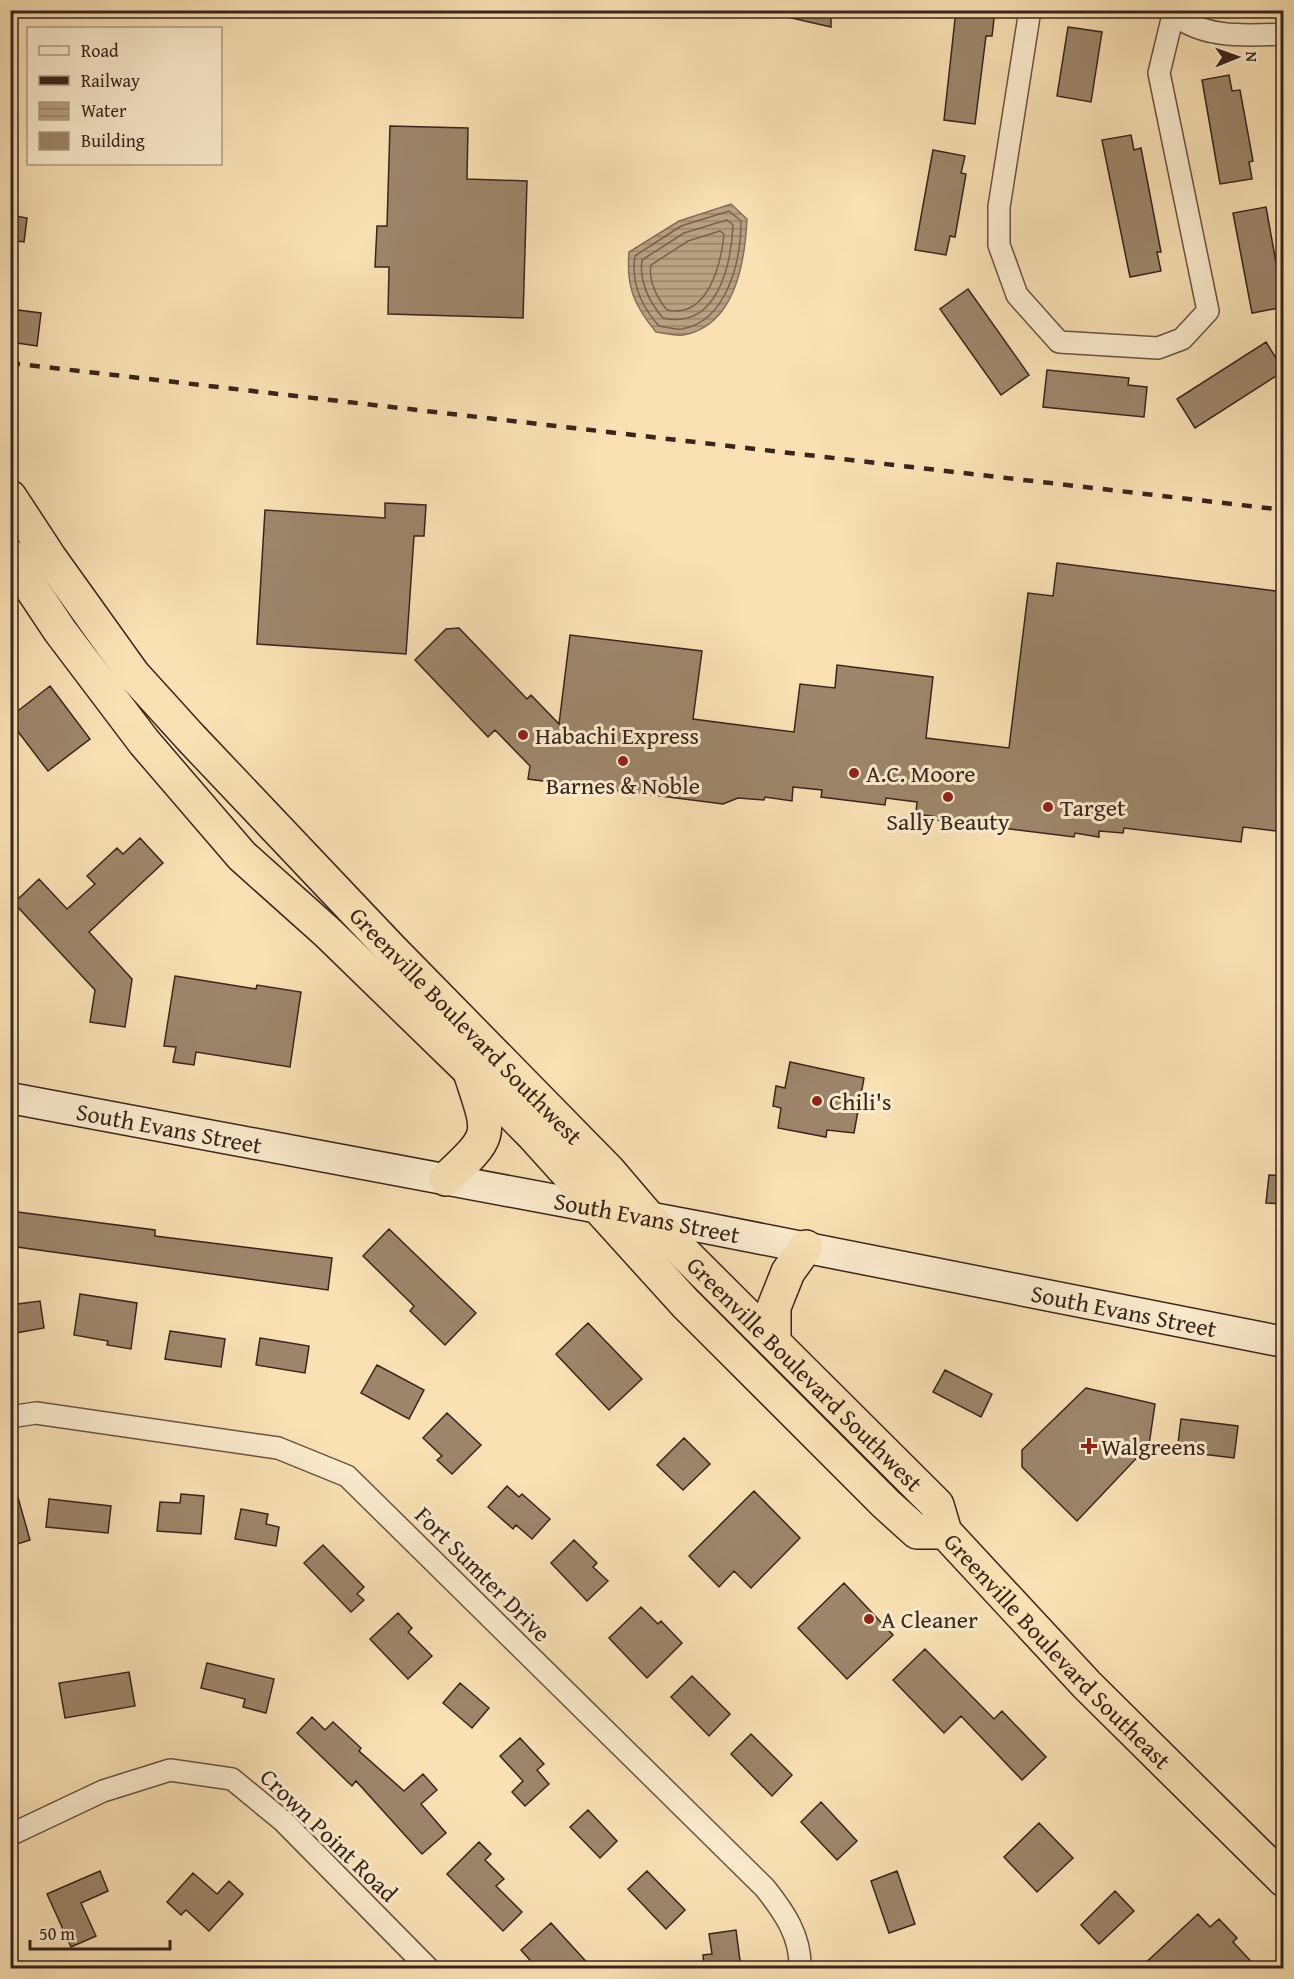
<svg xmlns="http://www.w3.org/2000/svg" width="1294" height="1979" viewBox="0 0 1294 1979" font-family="'Gentium Book Plus',serif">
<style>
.water{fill:url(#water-rules);stroke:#866f58;stroke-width:1.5}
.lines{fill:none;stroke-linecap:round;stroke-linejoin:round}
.shore{stroke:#79624e;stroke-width:1.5}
.building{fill:#9d866b;stroke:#3a241c;stroke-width:1.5}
.minor-casing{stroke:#6a5342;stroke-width:24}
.secondary-casing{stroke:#3a241c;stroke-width:33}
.trunk-casing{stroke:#3a241c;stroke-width:36}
.minor{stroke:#fbecce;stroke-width:21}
.secondary{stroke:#fbecce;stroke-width:30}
.trunk{stroke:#f9e1b4;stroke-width:33}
.rail{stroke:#3a241c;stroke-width:4.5;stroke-dasharray:10 10;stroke-linecap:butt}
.poi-dot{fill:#8f2418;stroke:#fbecce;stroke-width:2}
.labels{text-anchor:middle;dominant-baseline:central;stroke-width:6;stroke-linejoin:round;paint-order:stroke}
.poi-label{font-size:24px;fill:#3a241c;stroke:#fbecce;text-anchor:start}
.street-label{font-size:24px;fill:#3a241c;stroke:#fbecce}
</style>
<defs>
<pattern id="water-rules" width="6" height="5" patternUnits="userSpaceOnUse" patternTransform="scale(1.5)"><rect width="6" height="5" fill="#b8a180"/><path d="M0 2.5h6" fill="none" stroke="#978368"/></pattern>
</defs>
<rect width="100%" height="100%" fill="#f9e1b4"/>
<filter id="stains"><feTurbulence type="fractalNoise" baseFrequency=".00333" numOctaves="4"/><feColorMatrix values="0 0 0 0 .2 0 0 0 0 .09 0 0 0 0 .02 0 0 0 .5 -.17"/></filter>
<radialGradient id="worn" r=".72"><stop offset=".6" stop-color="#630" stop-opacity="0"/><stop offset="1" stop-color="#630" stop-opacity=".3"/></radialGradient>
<path class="water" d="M731,204L747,219C745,261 735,326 683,335C675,336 664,333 656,332C634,305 626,287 629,252L679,221Z"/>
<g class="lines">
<path class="shore" d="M729,211L741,221C741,259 728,321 682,329C675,330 666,327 659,326C641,306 631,282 635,256L681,226Z
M727,220L733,225C731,266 717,330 663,318C649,302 639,281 642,260L684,233Z
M720,231L724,234C721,264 708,319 667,310C657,298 648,280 651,265L688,241Z"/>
</g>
<path class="building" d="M788,10H831V27L787,17Z
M956,10H995L992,36H986L975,124L944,120Z
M1068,27L1102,32L1091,102L1057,96Z
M1229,75L1232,91L1240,90L1253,161L1249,162L1252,179L1220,184L1202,80Z
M390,126L468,128L467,179L527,181L523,318L388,314L389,267H375L377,226H387Z
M1131,135L1134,150L1141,148L1161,252H1157L1161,271L1130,277L1102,140Z
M933,150L965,156L961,173L966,174L955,237L950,236L946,255L915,250Z
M1266,207L1284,307L1252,313L1233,213Z
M10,215L27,218L24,242L10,240Z
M968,289L1029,375L1001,395L940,309Z
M10,309L41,313L37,346L10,342Z
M1266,342L1284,371L1195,428L1177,399Z
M1047,370L1129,378L1128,385L1147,387L1144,417L1043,407Z
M385,503L426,505L424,536H414L406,654L257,644L265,510L385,518Z
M1057,563L1284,592V832L1243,827L1241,842L1124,828L1123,833L1099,831V837L1075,833L1074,837L937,820V817L916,814L917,802L886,798L885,805L821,797L822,790L793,787L792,801L765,797L764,800L738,798L723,804L528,779L530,766L495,730L488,737L415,660L446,629L459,628L527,699L531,695L559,724L570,635L702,651L693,719L794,732L800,684L835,688L837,665L933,677L926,738L1009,748L1028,593L1053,596Z
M50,686L90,739L48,771L10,721V717Z
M140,838L163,863L89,932L132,979L125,1027L90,1022L95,990L14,903L39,879L67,909L95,884L87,876L117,848L123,854Z
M175,976L256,989L257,985L301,992L290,1067L196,1052L194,1065L173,1062L176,1047L164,1046Z
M790,1062L864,1078L854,1133L827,1130L826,1137L778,1128L781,1108L773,1106L776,1086L785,1088Z
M1269,1175L1284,1176V1204L1266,1203Z
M10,1211L155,1230V1236L332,1258L328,1290L10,1246Z
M389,1229L476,1313L445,1345L410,1311L414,1306L363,1256Z
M80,1294L137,1303L131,1349L107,1345L108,1341L74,1335Z
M40,1301L44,1328L10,1334V1305Z
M588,1323L642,1379L609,1410L556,1354Z
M170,1331L225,1339L221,1367L165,1359Z
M260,1338L309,1346L305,1373L256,1365Z
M377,1365L424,1390L409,1419L361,1393Z
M945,1370L992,1394L981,1417L933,1392Z
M1086,1388L1155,1404L1149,1445L1077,1521L1022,1467V1450Z
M447,1413L481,1445L452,1474L437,1460L442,1456L423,1438Z
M1181,1419L1238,1426L1234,1458L1177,1451Z
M684,1438L710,1464L683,1490L657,1465Z
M507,1486L519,1497L522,1494L550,1519L532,1539L516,1525L513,1529L488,1507Z
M15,1487L30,1540L14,1545L10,1532V1488Z
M754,1491L800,1538L751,1588L734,1571L719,1587L689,1556Z
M181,1494L204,1496L201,1534L157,1531L160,1502L180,1503Z
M49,1499L111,1506L108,1533L46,1527Z
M241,1509L268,1514L266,1524L279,1527L276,1546L235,1539Z
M574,1540L597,1563L593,1567L608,1581L587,1601L551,1563Z
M323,1545L364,1587L357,1594L364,1600L351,1612L304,1563Z
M844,1583L893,1635L847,1679L798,1628Z
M641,1607L658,1624L661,1621L682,1643L647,1678L609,1638Z
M398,1613L412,1628L408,1632L432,1656L408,1679L370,1639Z
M925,1649L994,1719L1002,1711L1046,1757L1022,1780L961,1716L944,1733L893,1680Z
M207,1663L274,1679L266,1713L243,1707L245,1699L201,1688Z
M129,1672L135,1706L65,1718L59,1683Z
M692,1676L730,1714L709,1736L671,1697Z
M460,1683L489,1708L472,1728L443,1703Z
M312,1717L325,1730L333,1722L361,1748L359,1751L404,1791L423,1774L437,1790L421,1804L446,1833L422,1854L356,1781L352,1786L297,1733Z
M751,1734L792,1775L772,1796L731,1754Z
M520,1738L544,1764L537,1770L549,1784L525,1806L512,1792L523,1781L500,1756Z
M821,1802L857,1841L837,1860L801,1822Z
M588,1810L617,1841L600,1858L570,1827Z
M1039,1823L1073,1858L1037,1892L1004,1857Z
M479,1842L491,1854L485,1860L504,1879L496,1886L522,1912L503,1931L447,1874Z
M100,1871L108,1891L81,1903L96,1936L71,1947L47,1894Z
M647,1871L685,1910L666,1929L628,1889Z
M897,1871L915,1924L889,1933L871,1881Z
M193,1873L217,1894L229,1881L243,1894L209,1931L186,1910L181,1915L167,1902Z
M1115,1891L1134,1911L1099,1944L1081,1925Z
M1198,1914L1210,1927L1219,1919L1237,1938L1233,1942L1257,1968H1140Z
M551,1923L592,1968H537L521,1950Z
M736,1930L741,1968H704L703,1955L712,1954L709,1934Z"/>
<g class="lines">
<g class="minor-casing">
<path id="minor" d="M1030,10L999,207V245L1017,295L1059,342L1158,348L1182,339L1208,311L1159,73L1173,15
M1169,10C1199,39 1245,36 1284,34
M10,1417L36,1413L278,1448L347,1476L765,1888C784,1912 801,1936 800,1968
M10,1835L103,1791L170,1770L232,1779L283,1821L428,1968"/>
</g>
<g class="secondary-casing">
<g id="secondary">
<path id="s1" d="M10,1098L706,1228L1284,1342"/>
</g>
</g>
<g class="trunk-casing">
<g id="trunk">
<path id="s2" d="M10,497L50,558L133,674L191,738L391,949L608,1170L649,1218L937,1505L945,1532L1087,1685L1284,1880"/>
<path d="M10,556L60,631L144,742L242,856L327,932L470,1071L532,1134L685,1303L886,1504L917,1532H945"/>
<path d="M446,1179C494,1134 491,1136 471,1075"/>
<path d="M774,1342V1307L788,1272L806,1247"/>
</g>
</g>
<use href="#minor" class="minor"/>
<use href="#secondary" class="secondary"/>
<use href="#trunk" class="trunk"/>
<path class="rail" d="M10,363L1284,510"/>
</g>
<g class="poi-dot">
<circle cx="523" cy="735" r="6"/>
<circle cx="623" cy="761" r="6"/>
<circle cx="854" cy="773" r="6"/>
<circle cx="948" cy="797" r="6"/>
<circle cx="1048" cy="807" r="6"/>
<circle cx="817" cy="1101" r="6"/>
<path d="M1086 1437h6v6h6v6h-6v6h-6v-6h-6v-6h6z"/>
<circle cx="869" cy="1619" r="6"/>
</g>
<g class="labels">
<g class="poi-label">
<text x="535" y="735">Habachi Express</text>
<text x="866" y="773">A.C. Moore</text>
<text x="623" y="785" text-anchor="middle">Barnes &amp; Noble</text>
<text x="1060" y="807">Target</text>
<text x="948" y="821" text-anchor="middle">Sally Beauty</text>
<text x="829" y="1101">Chili's</text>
<text x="1101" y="1446">Walgreens</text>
<text x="881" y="1619">A Cleaner</text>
</g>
<g class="street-label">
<text stroke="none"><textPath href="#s2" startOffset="700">Greenville Boulevard Southwest</textPath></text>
<text stroke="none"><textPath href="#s1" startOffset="162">South Evans Street</textPath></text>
<text stroke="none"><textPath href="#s1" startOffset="648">South Evans Street</textPath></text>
<text stroke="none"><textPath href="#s1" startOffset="1134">South Evans Street</textPath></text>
<text stroke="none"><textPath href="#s2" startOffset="1186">Greenville Boulevard Southwest</textPath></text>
<text transform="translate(483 1574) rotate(45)">Fort Sumter Drive</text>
<text stroke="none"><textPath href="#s2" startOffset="1564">Greenville Boulevard Southeast</textPath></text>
<text transform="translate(329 1835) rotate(44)">Crown Point Road</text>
</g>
</g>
<rect width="1294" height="1979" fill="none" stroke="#f9e1b4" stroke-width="36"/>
<rect x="12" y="12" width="1270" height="1955" fill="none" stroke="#3a241c" stroke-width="3"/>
<rect x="18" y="18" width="1258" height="1943" fill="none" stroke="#3a241c" stroke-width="1.5"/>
<rect x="27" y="27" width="195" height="138" fill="#fbecce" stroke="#ae9c87" stroke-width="1.5"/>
<rect x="39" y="46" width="30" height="9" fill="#fbecce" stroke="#ae9c87" stroke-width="1.5"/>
<text x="81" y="57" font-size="18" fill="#3a241c">Road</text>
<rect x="39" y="76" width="30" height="9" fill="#3a241c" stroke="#ae9c87" stroke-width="1.5"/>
<text x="81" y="87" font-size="18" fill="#3a241c">Railway</text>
<rect x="39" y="102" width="30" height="18" fill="url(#water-rules)" stroke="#ae9c87" stroke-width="1.5"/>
<text x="81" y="117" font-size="18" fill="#3a241c">Water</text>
<rect x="39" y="132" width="30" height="18" fill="#9d866b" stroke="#ae9c87" stroke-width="1.5"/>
<text x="81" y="147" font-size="18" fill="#3a241c">Building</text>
<g transform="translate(1237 57) rotate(89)" stroke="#fbecce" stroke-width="4.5" paint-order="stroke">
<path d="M0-4.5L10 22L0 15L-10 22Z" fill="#3a241c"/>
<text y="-9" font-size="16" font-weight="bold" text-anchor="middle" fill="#3a241c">N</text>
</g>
<path d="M30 1940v9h140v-9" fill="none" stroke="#3a241c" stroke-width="3"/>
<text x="39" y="1940" font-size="18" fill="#3a241c" stroke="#fbecce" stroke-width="4.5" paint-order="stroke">50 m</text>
<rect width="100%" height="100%" filter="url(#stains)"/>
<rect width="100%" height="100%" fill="url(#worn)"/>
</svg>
